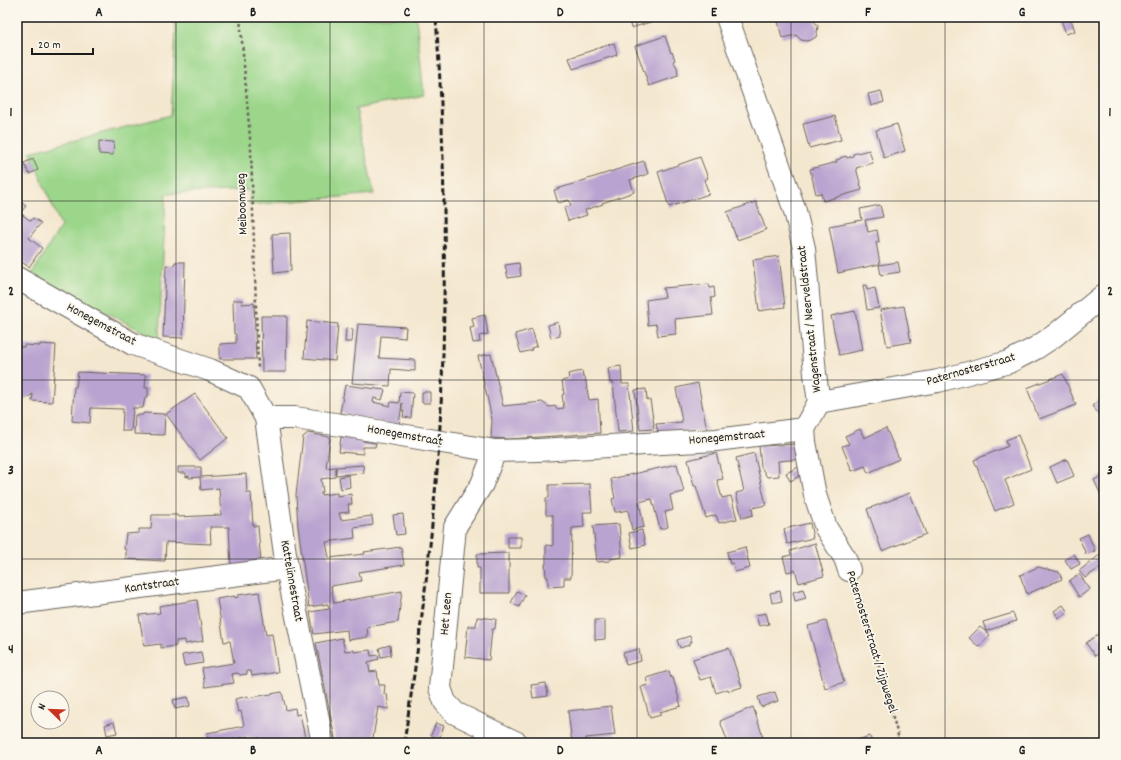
<svg xmlns="http://www.w3.org/2000/svg" width="1121" height="760" viewBox="0 0 1121 760" font-family="Dekko,sans-serif">
<style>
.green{fill:#9bd68a;stroke:#5c7953}
.building{fill:#b9a3d0}
.lines{fill:none;stroke-linecap:round;stroke-linejoin:round}
.street-casing{stroke:#68635b;stroke-width:24}
.path{stroke:#68635b;stroke-width:2.5;stroke-dasharray:3 3;stroke-linecap:butt}
.street{stroke:#fff;stroke-width:22}
.rail{stroke:#1c1c1c;stroke-width:3;stroke-dasharray:6 3;stroke-linecap:butt}
.grid{fill:none;stroke:#1c1c1c;stroke-width:1;stroke-opacity:0.55}
.labels{text-anchor:middle;dominant-baseline:central;stroke-width:3.5;stroke-linejoin:round;paint-order:stroke}
.street-label{font-size:13px;fill:#1c1c1c;stroke:#fbf7ec}
.neatline{fill:none;stroke:#1c1c1c;stroke-width:1.5}
.grid-label{font-size:13px;text-anchor:middle;font-weight:bold;fill:#1c1c1c}
</style>
<rect width="100%" height="100%" fill="#fbf7ec"/>
<filter id="ink" filterUnits="userSpaceOnUse"><feTurbulence type="fractalNoise" baseFrequency=".025" numOctaves="2"/><feDisplacementMap in="SourceGraphic" scale="8" xChannelSelector="R" yChannelSelector="G"/><feConvolveMatrix kernelMatrix="1 2 1 2 8 2 1 2 1" color-interpolation-filters="sRGB"/></filter>
<filter id="wash" filterUnits="userSpaceOnUse"><feTurbulence type="fractalNoise" baseFrequency=".012" numOctaves="4" result="noise"/><feDisplacementMap in="SourceGraphic" scale="16" xChannelSelector="R" yChannelSelector="G"/><feGaussianBlur stdDeviation="0.9" result="paint"/><feColorMatrix in="noise" values="0 0 0 0 0 0 0 0 0 0 0 0 0 0 0 0 0 1.4 0 .05"/><feComposite in="paint" operator="in"/></filter>
<g filter="url(#wash)">
<rect width="100%" height="100%" fill="#f4e7cf"/>
<path class="green" d="M174,17H416L424,95L356,109L374,194L250,205L249,190L166,194L159,340L32,274L61,226L30,152L171,115L176,31Z"/>
<g id="blocks">
<path class="building" d="M628,17H659L660,19L631,28Z
M777,17H808V18L814,21L818,26L817,33L816,37L811,40L807,41L801,40L796,35L782,38Z
M1060,17H1070L1075,31L1066,34Z
M665,36L671,53L672,52L675,60L673,61L677,67L678,76L649,86L635,46Z
M614,43L617,55L573,69L569,58Z
M881,91L884,102L871,106L868,94Z
M835,116L841,140L809,148L803,124Z
M897,124L905,151L884,158L876,130Z
M99,141L114,142L113,155L99,154Z
M869,150L873,163L856,168L862,190L823,201L821,193L816,194L810,169L837,162L836,160L840,159V158L846,156L847,158L853,156V154Z
M700,157L708,178L704,180L709,194L669,207L658,172Z
M33,159L38,170L29,174L24,163Z
M644,161L648,174L630,180L634,192L602,203L603,204L585,210L587,215L568,221L564,208L571,206L569,200L558,203L554,190Z
M18,200L26,206L20,213L31,221L33,218L41,223L29,238L42,248L29,267L17,259V201Z
M756,202L766,230L737,240L727,212Z
M880,205L883,217L865,220L868,232L877,230L879,242H876L880,264L838,273L829,226L862,220L860,209Z
M290,233L291,271L274,273L272,234Z
M779,256L785,307L759,311L753,260Z
M175,262H185L183,338L163,337L166,265L174,266Z
M898,262L900,272L881,275L879,265Z
M519,263L521,276L508,278L505,265Z
M709,284L710,288L714,287L715,297L711,298L713,315L675,319L676,334L658,336L656,324L648,325L646,300L665,297L663,288Z
M863,285H866L867,290L875,288L879,308L867,310Z
M233,300H242V304L254,303L256,359H220V344L236,343V334H234Z
M904,306L911,342L887,346L880,310Z
M855,311L862,350L839,355L831,316Z
M485,315L488,334L479,336L480,342L473,343L470,328L474,327L472,318Z
M261,316H287L286,372H262Z
M307,321L338,324L335,361L304,358Z
M558,322L560,336L551,338L548,325Z
M358,324L406,327L405,338L381,336L379,358L415,360V371L391,369L390,386L352,383Z
M346,328L353,329L352,342H345Z
M532,329L537,346L531,348L532,350L521,353L515,334Z
M40,344L56,345L52,402L32,401L33,394L21,401H17V347H24V345L40,346Z
M491,354L503,406L542,402L549,407L556,406V409L564,408L562,395L564,394L562,381L569,379L568,374L582,371L583,377H585L589,400L598,399L600,433L510,439L491,438L492,419L478,356Z
M621,366L622,384H629L634,431L618,432L613,383H610L608,368Z
M78,372L146,375L145,388H148V397H145L143,408H133L131,431H122L123,409L91,408L90,423L72,421L74,387H76Z
M1063,374L1076,405L1039,419L1027,388Z
M698,383L707,430L658,433L656,424L682,422L676,388Z
M345,385L385,390L382,400L374,398L373,402L390,406L391,402L399,403L400,392L413,393L411,418L403,417L404,411H402V403L399,425L388,424L340,413Z
M646,389L647,400H650L654,425H653L654,429L640,430L635,390Z
M422,392H430V403H422Z
M195,394L228,438L200,460L166,414Z
M1104,395V420L1092,406Z
M143,413L165,414L164,435L134,434L135,415H143Z
M886,428L899,459L868,473L865,466L852,471L842,446L849,444L845,436L860,429L864,438Z
M308,433L330,437L326,468L336,467L335,477L321,479L323,492H321V495L337,493V496L351,494L352,504H348L349,512L339,513L341,520L372,516L373,525L354,528L355,538L326,542L329,558L365,554L364,552L401,547L404,565L359,572L361,581L331,586L334,603L402,591L398,622L367,627L368,637L348,640L347,630L314,634L310,612L329,609L328,604L309,607L298,526L296,495L303,437Z
M1018,435L1031,469L1005,480L1014,503L995,511L974,460L1008,446L1006,440Z
M341,437L363,439V441L376,443L375,447H363V454L339,452Z
M800,444L802,459L778,461L779,476L767,477L761,467L759,446Z
M716,453L723,479L717,480L722,498L731,496L737,519L719,523L716,515L706,518L696,486H694L688,460Z
M754,453L766,505L752,508L753,515L742,518L736,493L744,491L736,458Z
M1067,459L1074,476L1057,483L1050,467Z
M677,464L684,492L670,495L673,510L665,512L668,527L660,529L652,499L639,502L644,527L632,530L628,510L618,512H615L612,499L615,498L611,479Z
M363,465L364,473L336,475V467Z
M803,465L806,473L790,481L786,473Z
M178,467H201V477L246,474L247,493H251L253,526H258L261,564L231,566L229,527H210L211,544L166,542L165,561L126,559V550L124,549L126,534L139,533V529H151L152,515H177L178,517L221,515L219,488L201,490L200,477L189,478V476L186,477V473H178Z
M349,475L350,487L341,489L339,477Z
M1104,475V496L1102,497L1094,480Z
M590,484L592,512H583L584,527L572,528L571,578H564V586L548,587V577H546L545,564H546V545L553,546V515H546V498H549V485Z
M910,493L926,534L882,551L867,509Z
M403,514L405,534L396,535L393,515Z
M810,523L813,538L787,544L784,529Z
M619,524L622,557L610,559V561L597,562L593,526Z
M642,530L645,545L632,548L629,533Z
M1088,534L1095,551L1086,554L1079,538Z
M508,537H521V548H508Z
M815,543L824,576L799,583L795,570L787,572L783,557L791,555L790,551Z
M745,547L750,568L735,572L733,563L730,564L727,552Z
M509,553V593H480V568H477V554Z
M1074,554L1080,564L1071,569L1065,560Z
M1101,554L1104,558V565L1085,578L1079,571Z
M1038,567L1059,572L1062,579L1027,594L1020,575Z
M1079,574L1090,589L1079,597L1069,581Z
M803,589L806,598L795,601L793,592Z
M517,591L525,595L519,607L511,603Z
M780,591L782,601L772,603L770,593Z
M259,592L266,635L272,634L278,672L252,676L251,671H247V674L240,675L238,673L232,674L234,683L205,687L202,668L234,663L230,641L224,642L217,599L235,596V598L238,597V595Z
M197,600L203,641L185,644V640L176,641V646L161,648V644L144,646L139,615L160,613L159,606Z
M1063,605L1068,612L1059,618L1054,611Z
M766,613L769,624L759,626L756,615Z
M1013,613L1016,621L986,631L983,622Z
M477,617L496,619L495,629H492L489,660L465,657L468,626H476Z
M595,620H605V639L595,640Z
M826,621L844,682L825,688L808,626Z
M980,627L990,635L979,647L969,638Z
M1098,634L1104,643V649L1095,656L1086,643Z
M690,636L692,642L689,643V645L680,648L677,640Z
M342,638L345,651L354,650V652L370,650L371,656L378,655L379,659L368,662L370,672L377,671L379,685H385L384,694H387L389,709L378,707L373,738L354,743H336L316,643Z
M390,645L391,655L381,657L379,648Z
M729,648L742,687L729,691L728,689L716,693L711,677L700,680L693,659Z
M639,649L641,661L626,665L623,653Z
M201,652L203,663L184,666L182,655Z
M669,671L671,678H673L681,706L660,712L661,715L650,718L641,687L648,685L646,678Z
M546,683L548,696L533,698L531,685Z
M282,692L286,710L295,708L296,715L300,714L306,743H261L260,738L249,739V736L231,740L232,743H209L207,733L244,726L241,711L238,712L235,699L248,696V698Z
M775,692L778,701L761,707L758,697Z
M188,697L190,706L175,709L173,700Z
M611,706L615,735L586,738V741L572,743L568,711Z
M753,707L765,743H728L720,721Z
M114,722L117,733L107,735L105,725Z
M436,723L444,726L439,739L431,735Z
M870,736L872,743H854V741Z"/>
</g>
</g>
<g filter="url(#ink)">
<use href="#blocks" fill-opacity="0" stroke="#68635b" stroke-width="1"/>
<g class="lines">
<g class="street-casing">
<path id="street" d="M727,17L795,211L804,248L815,374L819,402
M17,278L133,344L210,370L249,388L266,418H295L348,426L495,451L538,450L716,440L804,429L819,402
M819,402L938,381L1009,362L1036,348L1054,336L1104,295
M266,418L287,568L323,743
M804,429L805,442L815,495L826,528L845,558L849,570
M495,451L482,484L455,527L440,688L445,702L455,713L517,743
M17,603L287,568"/>
</g>
<path class="path" d="M240,17L251,150L258,369
M857,589L861,600L900,743"/>
<use href="#street" class="street"/>
<path class="rail" d="M404,743C416,663 427,584 434,503C436,483 438,462 439,441C441,412 442,383 443,354C446,241 444,129 436,17"/>
</g>
</g>
<path class="grid" d="M176,17V743M330,17V743M484,17V743M637,17V743M791,17V743M945,17V743M17,201H1104M17,380H1104M17,559H1104"/>
<g class="labels">
<g class="street-label">
<text transform="translate(243 204) rotate(-92)">Meiboomweg</text>
<text transform="translate(810 319) rotate(-96)">Wagenstraat / Neerveldstraat</text>
<text transform="translate(101 325) rotate(28)">Honegemstraat</text>
<text transform="translate(971 370) rotate(-16)">Paternosterstraat</text>
<text transform="translate(405 436) rotate(10)">Honegemstraat</text>
<text transform="translate(727 438) rotate(-5)">Honegemstraat</text>
<text transform="translate(291 581) rotate(80)">Kattelinnestraat</text>
<text transform="translate(152 586) rotate(-8)">Kantstraat</text>
<text transform="translate(447 614) rotate(-85)">Het Leen</text>
<text transform="translate(871 642) rotate(73)">Paternosterstraat / Zijpwegel</text>
</g>
</g>
<rect width="1121" height="760" fill="none" stroke="#fbf7ec" stroke-width="44"/>
<g transform="translate(50 710) rotate(293)"><circle r="19" fill="#fbf7ec" stroke="#a29f99"/>
<path d="M0-3L7 15L0 10L-7 15Z" fill="#c8321e"/>
<text y="-6" font-size="11" font-weight="bold" text-anchor="middle" fill="#1c1c1c">N</text>
</g>
<path d="M32 48v6h61v-6" fill="none" stroke="#1c1c1c" stroke-width="2"/>
<text x="38" y="48" font-size="12" fill="#1c1c1c" stroke="#fbf7ec" stroke-width="3" paint-order="stroke">20 m</text>
<rect x="22" y="22" width="1077" height="716" class="neatline"/>
<g class="grid-label">
<text x="99" y="16">A</text>
<text x="253" y="16">B</text>
<text x="407" y="16">C</text>
<text x="560" y="16">D</text>
<text x="714" y="16">E</text>
<text x="868" y="16">F</text>
<text x="1022" y="16">G</text>
<text x="11" y="116">1</text>
<text x="1110" y="116">1</text>
<text x="11" y="295">2</text>
<text x="1110" y="295">2</text>
<text x="11" y="474">3</text>
<text x="1110" y="474">3</text>
<text x="11" y="653">4</text>
<text x="1110" y="653">4</text>
<text x="99" y="754">A</text>
<text x="253" y="754">B</text>
<text x="407" y="754">C</text>
<text x="560" y="754">D</text>
<text x="714" y="754">E</text>
<text x="868" y="754">F</text>
<text x="1022" y="754">G</text>
</g>
</svg>
